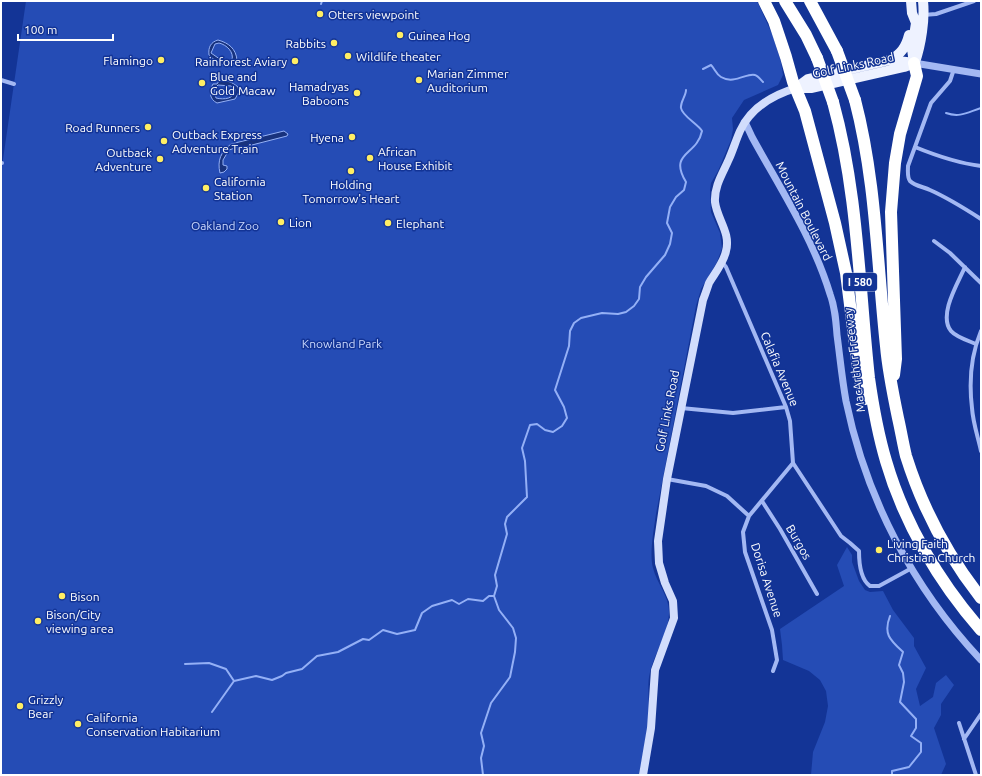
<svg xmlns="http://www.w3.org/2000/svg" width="982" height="776" viewBox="0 0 982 776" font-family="Ubuntu,sans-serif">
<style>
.green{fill:#254cb5}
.water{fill:#18327d;stroke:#94b0f6;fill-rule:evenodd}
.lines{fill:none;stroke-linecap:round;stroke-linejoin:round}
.stream{stroke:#94b0f6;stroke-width:2}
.minor{stroke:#a3b8f3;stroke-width:4}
.tertiary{stroke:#a3b8f3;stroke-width:7}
.secondary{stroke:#d2ddfc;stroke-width:8}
.primary{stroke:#eef2ff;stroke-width:10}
.motorway{stroke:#fff;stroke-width:12}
.motorway-bridge{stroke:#fff;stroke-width:12}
.poi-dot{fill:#ffee64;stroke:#133496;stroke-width:1.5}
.labels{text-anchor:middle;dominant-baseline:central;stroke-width:3;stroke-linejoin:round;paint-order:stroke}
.shield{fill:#133496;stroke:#b8c2e0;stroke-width:1}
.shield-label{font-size:11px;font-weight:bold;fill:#fff}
.poi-label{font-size:12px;fill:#fff;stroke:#133496;text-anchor:start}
.street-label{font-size:12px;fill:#fff;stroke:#133496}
.park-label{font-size:12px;fill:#cad8fd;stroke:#133496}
</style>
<rect width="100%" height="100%" fill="#133496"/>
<path class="green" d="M26,1H757L773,36L781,62L783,75L778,85L744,100L732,118L733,129L731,140L718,171L711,183L710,190L711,212L720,233L722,248L717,262L701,289L696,306L656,514C654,529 649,553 653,568C657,584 670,597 669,614C668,634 655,652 650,672C647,684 649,699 649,711C647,733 643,754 639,775H1V173Z
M847,547L852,555V562L859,581L865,590L870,592L883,591L893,610L914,638V646L926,668L916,689L920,706L933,697L936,683L946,675L954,685L941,704V715L934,728L946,764L941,775H811L813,752L825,722L828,706L826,691L820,680L809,671L783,660L782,645L780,629L844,586L837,565Z"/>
<path class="water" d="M218,40C229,43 236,49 237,60C229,72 216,62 209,55C208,47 211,42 218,40ZM219,43C227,45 234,52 232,60L224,62L211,53L215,44Z
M219,81C227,80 232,82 238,87L239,92L235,99L217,103C209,99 209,91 213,84H217ZM218,85L231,86L235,89C235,99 224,100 216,98L214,91L216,87Z
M284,131L288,134L287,136L248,146L246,148H247L242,154L237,149H240L238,147L229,150L223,160V165L227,166V169L224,172L220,173C217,160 221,152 231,144Z"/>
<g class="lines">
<path class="stream" d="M321,4L322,1
M703,69L711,65C715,69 716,74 721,77C734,85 748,72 755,75C758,76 761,80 763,82
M946,113C960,118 968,112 981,108
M890,616C883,634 890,640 903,652L899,665L903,673L904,682L900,702L916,719V728L911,736L921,743V752L909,767L892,771V775
M185,664L209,663L226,669L234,681L256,676L272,680L282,676L286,673L302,669L317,656L338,652L363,639L369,640L383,630L397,634L415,630L422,613L432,606L452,600L459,604L468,599L483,601L489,596H494
M212,712L234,681
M483,775L481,758L484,746L481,733L491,703L510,677L515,652L516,638L513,628L499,610L494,596L497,586L495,575L507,534L505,524L507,517L527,497L525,461L522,448L530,425L537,424L545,430L553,432L562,426L567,418L564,407L555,390L569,346L570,331L574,323L581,318L602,313L618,314L626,312L634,306L639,299L640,287L646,277L665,255L670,244L672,233L667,223L670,207L676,197L684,190L686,182C668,152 697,156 702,131C698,124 682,116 681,108C680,102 686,96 686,90"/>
<path class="minor" d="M923,15L936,14L974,1
M954,69L950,81L931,103L908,166C908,171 907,177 910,181C915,186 924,187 930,190C948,198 964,208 981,219
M1,80L14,84
M915,147C937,156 957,163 981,166
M1,163H2
M934,241L950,253L981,283
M722,262L726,267L786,407L790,421L793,463L841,536L850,543L859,551C859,562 860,579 870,586H879L912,568
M965,267C958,283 938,315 951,331C956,337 969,341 976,344
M981,331C971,355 969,383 972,408C973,423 978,437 981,451
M681,408L733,413L786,407
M667,479L706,486L727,496L749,516
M762,501L780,529L817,594
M773,671L777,660L772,630L745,552L743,532L749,516L793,463
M959,723L976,775
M964,739L981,714"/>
<path class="tertiary" d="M914,63L981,74
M745,122L752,137C780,188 813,238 830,294C835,307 836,321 837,335C840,357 842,379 846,401C866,498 913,588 981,660"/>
<path class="secondary" d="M643,775L651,728L655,670L674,618L673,601L665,583L659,563L658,541L667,479L703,300C705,295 707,289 709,283C715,273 724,262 726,251C731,233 717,219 715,202C714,186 723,173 729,159C733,150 736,140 740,131C751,107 773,95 796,88"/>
<path class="primary" d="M911,1L912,13L916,23L912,49L914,63
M890,60C901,54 906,47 909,35
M915,62C921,45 925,19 923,1
M796,88L808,79L890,60L914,63
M796,88H812L904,67L912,64"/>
<path class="motorway" d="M764,1L774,21L786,57L793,82L805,111L835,223L846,273L859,376L865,399
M785,1L806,35L817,58
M810,1L837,51
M855,100C876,180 877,264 886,346C888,370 893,394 898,418C901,431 903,444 906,456C922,507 948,556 981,598
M833,102C858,192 859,286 869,378C873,406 878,434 886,461C904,523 939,582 981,630
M894,375L896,359L891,212L895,163L900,134L917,76L914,63"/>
<path class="motorway-bridge" d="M837,51L855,100
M817,58L833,102"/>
</g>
<g class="poi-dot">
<circle cx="320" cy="14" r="4"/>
<circle cx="400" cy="35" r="4"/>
<circle cx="334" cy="43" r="4"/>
<circle cx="348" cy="56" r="4"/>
<circle cx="161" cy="60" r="4"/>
<circle cx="295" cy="61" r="4"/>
<circle cx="419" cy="80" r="4"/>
<circle cx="202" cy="83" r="4"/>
<circle cx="357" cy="93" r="4"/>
<circle cx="148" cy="127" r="4"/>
<circle cx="352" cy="137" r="4"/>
<circle cx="164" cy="141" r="4"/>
<circle cx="370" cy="158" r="4"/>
<circle cx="160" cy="159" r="4"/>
<circle cx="351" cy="171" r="4"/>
<circle cx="206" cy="188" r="4"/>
<circle cx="281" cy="222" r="4"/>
<circle cx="388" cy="223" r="4"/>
<circle cx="879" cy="550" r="4"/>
<circle cx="62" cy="596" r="4"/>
<circle cx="38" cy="621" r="4"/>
<circle cx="20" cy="706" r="4"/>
<circle cx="78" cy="724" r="4"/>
</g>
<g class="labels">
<rect class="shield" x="843" y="273" width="34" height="18" rx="3"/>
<g class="shield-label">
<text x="860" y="282">I 580</text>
</g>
<g class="poi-label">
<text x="328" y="14">Otters viewpoint</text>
<text x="408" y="35">Guinea Hog</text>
<text x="326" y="43" text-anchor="end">Rabbits</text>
<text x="356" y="56">Wildlife theater</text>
<text x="153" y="60" text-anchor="end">Flamingo</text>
<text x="287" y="61" text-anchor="end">Rainforest Aviary</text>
<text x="427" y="73">Marian Zimmer<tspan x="427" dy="14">Auditorium</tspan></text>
<text x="210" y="76">Blue and<tspan x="210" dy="14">Gold Macaw</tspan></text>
<text x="349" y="86" text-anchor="end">Hamadryas<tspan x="349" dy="14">Baboons</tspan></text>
<text x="140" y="127" text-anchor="end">Road Runners</text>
<text x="172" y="134">Outback Express<tspan x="172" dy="14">Adventure Train</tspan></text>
<text x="344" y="137" text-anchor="end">Hyena</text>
<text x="378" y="151">African<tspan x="378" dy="14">House Exhibit</tspan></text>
<text x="152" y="152" text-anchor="end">Outback<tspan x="152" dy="14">Adventure</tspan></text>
<text x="214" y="181">California<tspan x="214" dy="14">Station</tspan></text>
<text x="351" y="184" text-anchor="middle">Holding<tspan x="351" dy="14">Tomorrow's Heart</tspan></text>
<text x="289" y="222">Lion</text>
<text x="396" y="223">Elephant</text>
<text x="887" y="543">Living Faith<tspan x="887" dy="14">Christian Church</tspan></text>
<text x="70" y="596">Bison</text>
<text x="46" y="614">Bison/City<tspan x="46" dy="14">viewing area</tspan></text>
<text x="28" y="699">Grizzly<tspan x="28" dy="14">Bear</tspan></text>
<text x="86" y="717">California<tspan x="86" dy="14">Conservation Habitarium</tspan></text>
</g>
<g class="street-label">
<text transform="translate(853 65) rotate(-12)">Golf Links Road</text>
<text transform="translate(804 211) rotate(63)">Mountain Boulevard</text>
<text transform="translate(854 360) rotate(-97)">MacArthur Freeway</text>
<text transform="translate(780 369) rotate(67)">Calafia Avenue</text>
<text transform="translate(667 411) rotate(-79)">Golf Links Road</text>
<text transform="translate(799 542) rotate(60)">Burgos</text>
<text transform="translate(767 580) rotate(72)">Dorisa Avenue</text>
</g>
<g class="park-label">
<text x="225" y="225">Oakland Zoo</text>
<text x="342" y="343">Knowland Park</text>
</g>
</g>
<rect width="982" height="776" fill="none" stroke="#ffffff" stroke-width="4"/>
<path d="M18 34v6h95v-6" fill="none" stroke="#ffffff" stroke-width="2"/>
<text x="24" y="34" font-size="12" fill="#ffffff" stroke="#133496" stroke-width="3" paint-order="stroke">100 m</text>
</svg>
